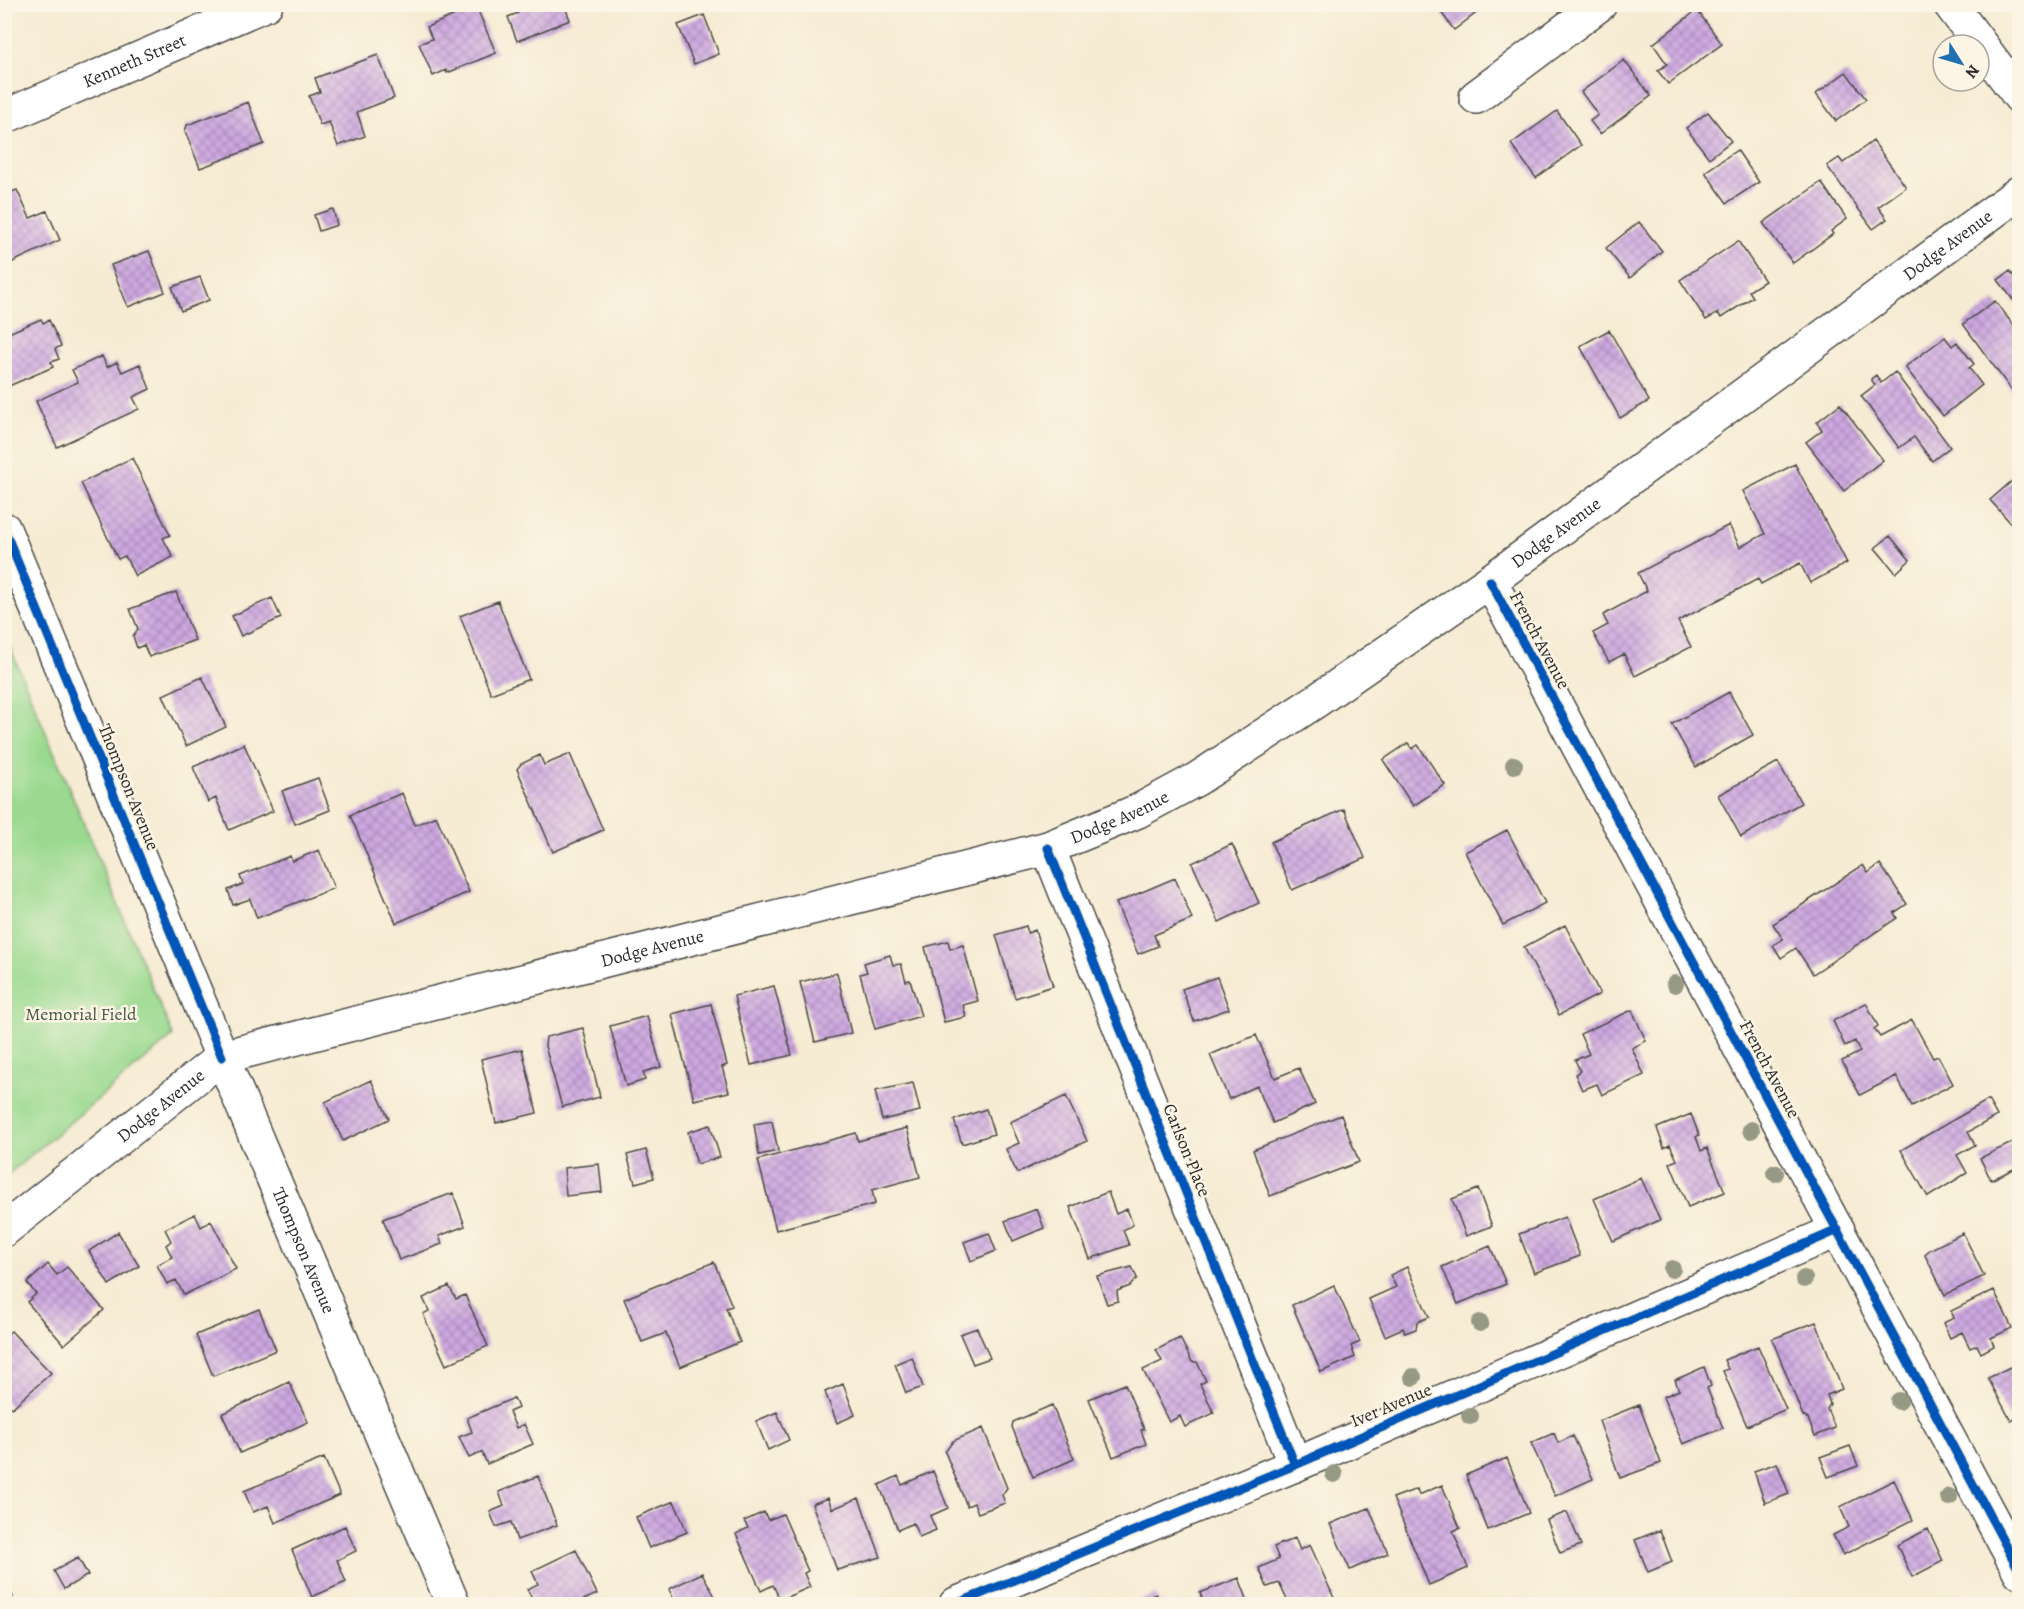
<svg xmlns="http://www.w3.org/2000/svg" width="2024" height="1609" viewBox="0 0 2024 1609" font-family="Alegreya,serif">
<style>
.park{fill:#9ad98f;stroke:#62825d;stroke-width:1.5}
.building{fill:url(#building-cross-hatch)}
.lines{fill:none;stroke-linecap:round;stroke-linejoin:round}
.minor-casing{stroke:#494844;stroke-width:36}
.major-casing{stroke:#494844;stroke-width:36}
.minor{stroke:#fff;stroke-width:33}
.major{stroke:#fff;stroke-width:33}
.cycleway-casing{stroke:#fcf5e5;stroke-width:13}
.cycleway{stroke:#0057b8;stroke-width:9}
.tree{fill:#969984}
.labels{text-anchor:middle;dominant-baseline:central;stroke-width:5;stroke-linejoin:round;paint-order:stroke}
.street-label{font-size:18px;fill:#2b2b2b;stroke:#fcf5e5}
.park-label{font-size:18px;fill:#475644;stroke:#fcf5e5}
</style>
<defs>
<pattern id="building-cross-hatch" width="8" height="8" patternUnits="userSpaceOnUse" patternTransform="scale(1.5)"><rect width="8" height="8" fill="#cea8e1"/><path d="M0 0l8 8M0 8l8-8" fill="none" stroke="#a789b7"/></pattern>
</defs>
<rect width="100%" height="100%" fill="#fcf5e5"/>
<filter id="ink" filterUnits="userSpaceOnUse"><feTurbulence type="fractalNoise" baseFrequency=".0167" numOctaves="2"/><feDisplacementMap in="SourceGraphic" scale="12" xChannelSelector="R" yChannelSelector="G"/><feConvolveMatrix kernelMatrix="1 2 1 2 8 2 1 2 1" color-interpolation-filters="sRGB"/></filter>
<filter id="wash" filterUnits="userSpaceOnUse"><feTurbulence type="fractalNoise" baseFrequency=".008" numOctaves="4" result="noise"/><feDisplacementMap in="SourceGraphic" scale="24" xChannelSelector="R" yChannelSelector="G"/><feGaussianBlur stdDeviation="1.35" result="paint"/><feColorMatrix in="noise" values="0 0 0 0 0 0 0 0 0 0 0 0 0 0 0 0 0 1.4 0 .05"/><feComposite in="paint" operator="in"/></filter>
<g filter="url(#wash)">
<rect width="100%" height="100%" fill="#f6ebd3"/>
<path class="park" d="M4,633L173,1036L5,1177H4Z"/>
<g id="blocks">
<path class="building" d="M514,4H564L570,20L517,41L508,17L518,13Z
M1435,4H1488L1454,30Z
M476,6L496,53L447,73L446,70L433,76L419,44L432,39L427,27Z
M1697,10L1722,44L1668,84L1658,71L1667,64L1653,44Z
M704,15L719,54L694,64L678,25Z
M378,55L394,98L357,112L365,136L338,146L329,122L320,125L309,96L320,92L315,78Z
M1624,60L1651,96L1600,134L1590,121L1598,115L1581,92Z
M1846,72L1866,99L1836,121L1816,94Z
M248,102L264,144L200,168L185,131L187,125Z
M1557,111L1581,145L1536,178L1511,144Z
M1708,112L1731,141L1709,158L1686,128Z
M1873,141L1906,187L1878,207L1887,219L1873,229L1827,166L1839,158L1843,163Z
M1737,150L1759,182L1727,203L1705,172Z
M1821,182L1847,219L1831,231L1833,234L1793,263L1763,223Z
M17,190L30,218L47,211L60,240L4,266V195Z
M333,209L337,225L319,231L314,215Z
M1639,222L1662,251L1630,278L1606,248Z
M1738,241L1765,281L1749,291L1753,297L1721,318L1718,313L1706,320L1680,280Z
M149,251L165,292L128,307L111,265Z
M2010,271L2015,278L2020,275V309L1998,280Z
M200,277L209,300L181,311L172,287Z
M1995,301L2020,334V402L1963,324Z
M41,319L43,323L49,320L61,346L55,349L59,359L51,362L53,367L4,388V335Z
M1609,330L1649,401L1620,418L1580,346Z
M1945,337L1952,346L1957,342L1974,364L1969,368L1982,385L1943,416L1905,367Z
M102,356L107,367L117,362L122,372L140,364L150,389L133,397L139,409L57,447L36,401L78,382L72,370Z
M1895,372L1950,447L1932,461L1914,437L1899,448L1861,396L1875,385L1871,379L1876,375L1881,383Z
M1840,404L1883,460L1844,491L1806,442L1822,430L1817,422Z
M132,458L170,535L163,538L173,557L135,576L125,556L118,559L81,483Z
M1795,464L1847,563L1810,583L1800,563L1761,584L1758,579L1678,621L1691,647L1635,676L1624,654L1609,662L1593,633L1608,625L1603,615L1647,591L1638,573L1729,525L1740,547L1765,534L1743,491Z
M2020,474V530L2018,531L1990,500Z
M1890,536L1910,560L1896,573L1875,548Z
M176,592L195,640L149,657L144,645L137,648L133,636L138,629L130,609Z
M272,598L281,618L241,636L232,616Z
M498,601L529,679L491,694L460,616Z
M202,677L226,727L186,746L163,695Z
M1729,692L1753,735L1696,767L1672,724Z
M1408,743L1412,749L1418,745L1445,785L1413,806L1383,760Z
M244,744L273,811L229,830L216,798L208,802L193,767Z
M570,754L603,830L553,852L517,769L521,764L540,755L544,765Z
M1778,762L1801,803L1741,837L1718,795Z
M318,778L330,810L295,824L282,791Z
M402,793L415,825L436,816L469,892L396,923L350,815Z
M1344,809L1365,858L1292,890L1271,842Z
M1507,830L1545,903L1503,925L1465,852Z
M1232,844L1259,903L1219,922L1192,863Z
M319,850L334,888L257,918L250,899L233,905L228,890L243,884L240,876L290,856L292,861Z
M1880,864L1907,904L1894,913L1897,918L1813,974L1796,948L1781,958L1773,945L1783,939L1773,924L1863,865L1868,873Z
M1175,878L1192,919L1154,935L1158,946L1138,954L1116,903Z
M1565,925L1600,994L1559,1015L1524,947Z
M1026,926L1028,933L1035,930L1053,986L1015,998L996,935Z
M948,941L950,949L963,945L978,1001L963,1005L966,1017L944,1022L925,947Z
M890,955L893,965L901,964L906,981L910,980L921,1016L875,1029L860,974L867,972L864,963Z
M837,973L851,1033L815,1042L800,982Z
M1217,977L1229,1009L1194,1021L1182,989Z
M774,986L792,1055L751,1065L734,996Z
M1866,1003L1878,1026L1874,1029L1880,1037L1912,1020L1933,1058L1938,1056L1953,1084L1912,1106L1896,1076L1860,1095L1842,1061L1860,1052L1855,1041L1845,1046L1833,1021Z
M711,1004L727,1065L722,1067L729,1092L694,1100L672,1014Z
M1632,1010L1646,1041L1632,1048L1644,1075L1602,1095L1597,1084L1582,1090L1575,1074L1580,1071L1575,1060L1589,1054L1580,1034Z
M647,1016L661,1067L643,1072L645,1080L626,1086L610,1026Z
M583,1028L600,1097L562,1107L545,1046L546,1037Z
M1256,1035L1275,1078L1299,1068L1315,1104L1273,1123L1257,1086L1229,1099L1210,1055Z
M522,1049L537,1113L496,1123L481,1059Z
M371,1080L389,1119L343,1141L325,1102Z
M913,1083L920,1111L882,1120L875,1091Z
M1066,1096L1087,1141L1017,1173L1006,1149L1019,1143L1010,1122Z
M1988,1100L1997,1116L1968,1132L1975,1145L1957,1155L1967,1173L1928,1197L1901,1150Z
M986,1109L994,1134L962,1144L954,1120Z
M1691,1114L1699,1135L1696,1137L1701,1151L1707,1148L1725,1192L1688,1207L1670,1163L1677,1160L1670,1145L1664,1148L1657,1128Z
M1341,1115L1359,1162L1270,1196L1253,1150Z
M772,1121L778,1151L759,1155L754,1124Z
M710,1125L720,1157L697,1164L688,1132Z
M907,1128L920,1177L872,1190L875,1204L776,1230L758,1160L856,1133L858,1141Z
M2020,1139V1166L1991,1180L1980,1158Z
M646,1150L654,1178L635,1183L627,1155Z
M599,1164L602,1192L566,1196L564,1168Z
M1641,1178L1660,1220L1613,1241L1594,1199Z
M1478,1189L1492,1226L1466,1236L1452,1199Z
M1108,1192L1116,1214L1127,1209L1133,1225L1123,1230L1129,1245L1090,1259L1070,1207Z
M453,1193L465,1226L439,1236L442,1244L399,1260L383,1219Z
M1037,1209L1044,1228L1013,1241L1005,1221Z
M195,1214L201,1227L211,1221L236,1269L184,1295L176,1280L167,1284L157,1265L172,1257L166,1245L171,1241L165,1229Z
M1565,1217L1580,1256L1534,1273L1519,1234Z
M118,1232L139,1266L109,1285L89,1251Z
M989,1233L996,1251L971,1261L964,1242Z
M1963,1233L1984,1276L1945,1295L1925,1255L1929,1250Z
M1490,1246L1506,1284L1458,1304L1442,1267Z
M714,1262L732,1306L726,1308L740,1342L680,1367L666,1333L642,1342L624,1299Z
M48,1264L57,1275L67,1267L104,1310L64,1345L27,1302L36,1294L27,1283Z
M1132,1267L1137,1278L1130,1286L1117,1291L1118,1301L1107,1304L1097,1276Z
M1407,1267L1429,1317L1417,1322L1416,1329L1405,1333L1403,1328L1385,1336L1369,1299L1396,1287L1390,1275Z
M1334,1285L1360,1342L1351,1346L1355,1357L1321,1372L1292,1305Z
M449,1286L456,1299L465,1295L488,1346L446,1365L423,1314L429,1311L423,1298Z
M1994,1290L2012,1328L1991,1338L1994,1346L1981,1353L1977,1345L1970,1348L1962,1332L1950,1338L1943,1323L1954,1318L1951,1311Z
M259,1309L276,1350L213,1376L196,1335Z
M1816,1322L1842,1389L1827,1395L1830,1404L1827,1409L1835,1428L1815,1436L1808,1419L1803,1416L1772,1339Z
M977,1328L990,1358L973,1364L960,1334Z
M11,1331L51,1373L12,1408L4,1400V1337Z
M1180,1338L1192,1362H1197L1206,1381L1200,1384L1214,1413L1185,1427L1180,1416L1169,1422L1143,1370L1162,1361L1156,1350Z
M1758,1346L1786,1409L1747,1426L1723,1371L1728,1369L1724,1360Z
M912,1357L923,1387L906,1393L895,1364Z
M2020,1362V1417L2011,1421L1988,1378Z
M1704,1367L1711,1386L1707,1388L1723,1428L1683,1444L1663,1397L1679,1390L1675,1380Z
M289,1382L308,1422L240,1453L222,1414Z
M843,1384L855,1415L837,1423L825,1392Z
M1125,1384L1144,1429L1141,1430L1146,1444L1113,1457L1089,1399Z
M514,1398L518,1408L509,1412L516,1428L524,1424L533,1444L487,1464L482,1452L469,1458L459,1437L472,1432L467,1418Z
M1052,1405L1074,1459L1033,1477L1012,1427L1013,1422Z
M1639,1405L1661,1463L1620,1478L1599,1421Z
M777,1412L789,1440L768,1450L756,1421Z
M983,1428L1007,1488L1002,1495L1005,1503L978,1513L974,1503L967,1506L945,1452L953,1441Z
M1554,1433L1558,1443L1573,1436L1593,1479L1555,1496L1531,1443Z
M1850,1446L1858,1466L1828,1477L1820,1457Z
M324,1458L340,1495L275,1523L268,1506L253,1512L244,1491Z
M1507,1458L1529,1513L1488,1530L1466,1475Z
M1777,1463L1789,1494L1765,1503L1754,1471Z
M933,1471L948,1508L930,1516L936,1530L919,1537L913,1523L898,1530L879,1485L898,1476L902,1485Z
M538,1476L557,1525L517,1540L511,1522L496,1527L490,1512L504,1506L499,1492Z
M1894,1480L1913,1520L1843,1555L1833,1535L1849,1527L1840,1507Z
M1442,1485L1460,1528L1453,1531L1468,1568L1429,1585L1393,1498L1417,1489L1419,1495Z
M828,1498L832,1509L859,1498L881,1557L837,1570L812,1504Z
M674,1501L687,1532L649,1548L636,1517Z
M1369,1508L1388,1553L1350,1570L1330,1524Z
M764,1512L768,1520L783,1514L808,1571L804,1573L810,1587L780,1600L773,1585L761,1591L736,1534L748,1528L744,1521Z
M1567,1512L1581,1545L1560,1553L1547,1520Z
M345,1526L356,1551L337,1560L346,1582L312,1597L292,1550Z
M1928,1529L1943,1561L1912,1577L1897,1545Z
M1660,1530L1672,1562L1648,1572L1635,1540Z
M1295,1538L1300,1550L1310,1545L1334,1598L1327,1601L1328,1604H1289L1279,1583L1267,1587L1259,1568L1279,1559L1274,1547Z
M576,1550L597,1594L575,1604H535L527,1589L538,1584L532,1571Z
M78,1558L88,1575L64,1589L54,1571Z
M702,1573L719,1604H676L669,1589Z
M1239,1578L1249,1604H1204L1200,1593Z
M4,1584L13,1597L4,1602Z
M1156,1594L1159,1603L1164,1601L1165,1604H1130Z"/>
</g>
</g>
<g filter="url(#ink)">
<use href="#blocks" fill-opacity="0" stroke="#494844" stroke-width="1.5"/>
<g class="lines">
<g class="minor-casing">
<g id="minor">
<path d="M1950,4L2020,97"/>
<path d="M1476,97L1600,4"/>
<path id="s1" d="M4,117L266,4"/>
<path d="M4,529L222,1057"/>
<path d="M1490,581L2020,1572"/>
<path d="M1048,848L1295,1465"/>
<path d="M956,1604L1295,1465L1838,1230"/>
</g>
</g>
<g class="major-casing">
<g id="major">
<path id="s2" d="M222,1057L453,1604"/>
<path id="s3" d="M4,1230L222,1057L1048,848L1138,811L1197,779L1316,701L1490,581L2020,192"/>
</g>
</g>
<use href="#minor" class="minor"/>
<use href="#major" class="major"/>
<g class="cycleway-casing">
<path id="cycleway" d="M4,529L222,1057
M1490,581L2020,1572
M1048,848L1295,1465
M956,1604L1295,1465L1838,1230"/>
</g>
<use href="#cycleway" class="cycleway"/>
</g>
<g class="tree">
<circle cx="1514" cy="765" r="9"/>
<circle cx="1675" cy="984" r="9"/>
<circle cx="1751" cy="1130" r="9"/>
<circle cx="1775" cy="1173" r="9"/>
<circle cx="1672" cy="1269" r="9"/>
<circle cx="1804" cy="1279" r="9"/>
<circle cx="1480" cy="1323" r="9"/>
<circle cx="1413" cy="1377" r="9"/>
<circle cx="1899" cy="1401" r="9"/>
<circle cx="1470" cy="1416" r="9"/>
<circle cx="1334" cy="1474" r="9"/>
<circle cx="1949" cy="1497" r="9"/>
</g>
</g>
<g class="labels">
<g class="street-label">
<text stroke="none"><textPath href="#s1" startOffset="142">Kenneth Street</textPath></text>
<text stroke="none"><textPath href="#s3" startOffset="2216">Dodge Avenue</textPath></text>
<text stroke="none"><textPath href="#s3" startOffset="1730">Dodge Avenue</textPath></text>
<text transform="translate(1540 640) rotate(62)">French Avenue</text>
<text transform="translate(129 787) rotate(68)">Thompson Avenue</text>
<text stroke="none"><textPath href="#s3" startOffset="1208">Dodge Avenue</textPath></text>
<text stroke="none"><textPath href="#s3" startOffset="722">Dodge Avenue</textPath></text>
<text transform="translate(1770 1069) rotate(62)">French Avenue</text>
<text stroke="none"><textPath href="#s3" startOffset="200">Dodge Avenue</textPath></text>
<text transform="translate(1187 1150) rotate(68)">Carlson Place</text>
<text stroke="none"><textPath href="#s2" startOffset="210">Thompson Avenue</textPath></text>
<text transform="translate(1391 1405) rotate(-23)">Iver Avenue</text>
</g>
<g class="park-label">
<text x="81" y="1014">Memorial Field</text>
</g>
</g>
<rect width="2024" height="1609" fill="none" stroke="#fcf5e5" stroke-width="24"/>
<g transform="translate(1961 63) rotate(127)"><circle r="28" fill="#fcf5e5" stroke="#a8a49b" stroke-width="1.5"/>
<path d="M0-4.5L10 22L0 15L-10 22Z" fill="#1f6fb2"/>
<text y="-9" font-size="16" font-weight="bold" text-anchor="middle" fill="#2b2b2b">N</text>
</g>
</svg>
